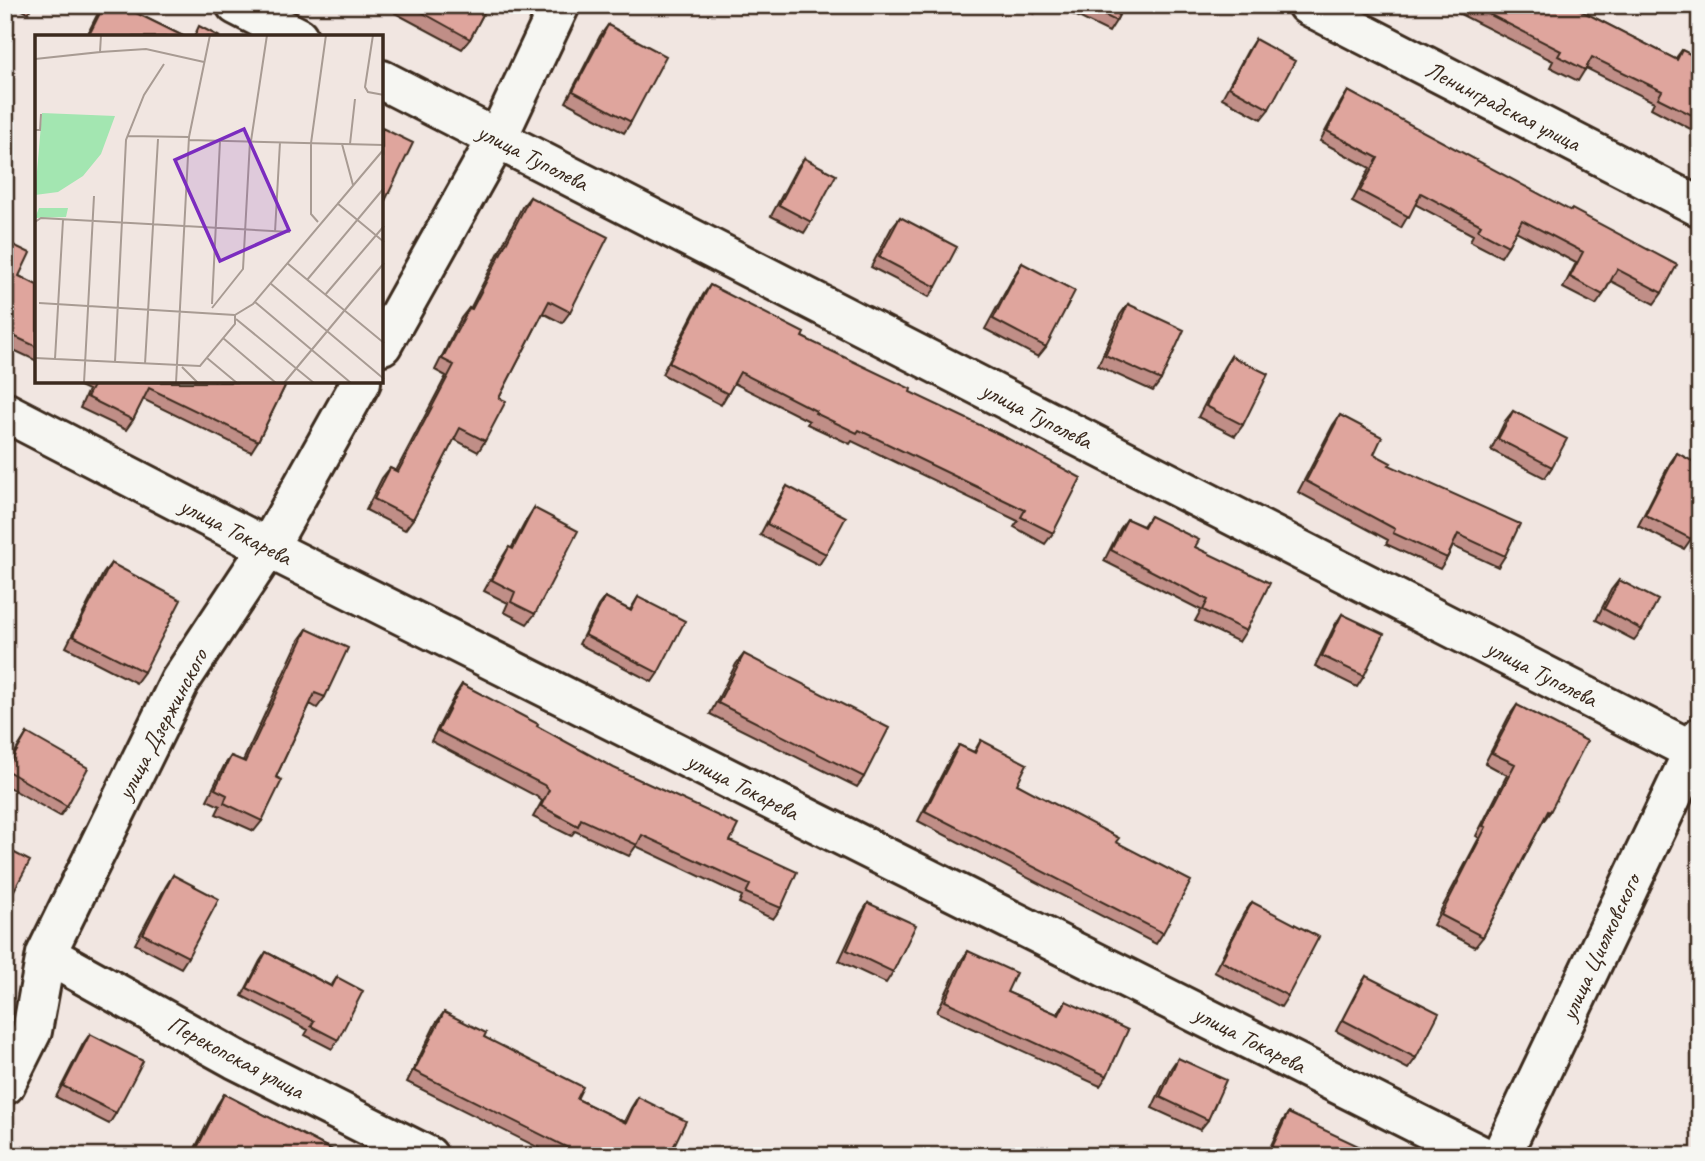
<svg xmlns="http://www.w3.org/2000/svg" width="1705" height="1161" viewBox="0 0 1705 1161" font-family="Caveat,sans-serif">
<style>
.lines{fill:none;stroke-linecap:round;stroke-linejoin:round}
.minor-casing{stroke:#3b2a1e;stroke-width:44}
.minor{stroke:#f6f6f2;stroke-width:38}
.wall{fill:#c08e87;stroke:#3b2a1e;stroke-width:2}
.building{fill:#dfa59d;stroke:#3b2a1e;stroke-width:2}
.labels{text-anchor:middle;dominant-baseline:central;stroke-width:5;stroke-linejoin:round;paint-order:stroke}
.street-label{font-size:24px;fill:#3b2a1e;stroke:#f6f6f2}
.inset-road{fill:none;stroke:#a89b93;stroke-width:2}
.view{fill:#7b2cbf;fill-opacity:0.15;stroke:#7b2cbf;stroke-width:3.5}
.inset-edge{fill:none;stroke:#3b2a1e;stroke-width:3.5}
</style>
<rect width="100%" height="100%" fill="#f1e6e1"/>
<filter id="ink" filterUnits="userSpaceOnUse"><feTurbulence type="fractalNoise" baseFrequency=".0143" numOctaves="2"/><feDisplacementMap in="SourceGraphic" scale="14" xChannelSelector="R" yChannelSelector="G"/><feConvolveMatrix kernelMatrix="1 2 1 2 8 2 1 2 1" color-interpolation-filters="sRGB"/></filter>
<g filter="url(#ink)">
<g class="lines">
<g class="minor-casing">
<path id="minor" d="M236,5L298,37
M1307,5L1700,207
M382,80L1693,751
M382,345L497,139L560,5
M5,412L268,548L1482,1156
M46,954L235,1059L428,1156
M5,1085L32,1031L46,954L180,681L268,548L361,382
M1501,1156L1700,737"/>
</g>
<use href="#minor" class="minor"/>
</g>
<path class="wall" d="M13,5H33L28,13Z
M102,5H120L185,37H86Z
M399,5H488L470,39L462,49L395,13Z
M1017,5H1041L1034,14Z
M1054,5H1124L1116,21L1109,32Z
M1452,5H1570L1675,59L1682,50L1700,59V134L1651,108L1654,102L1586,68L1578,81L1550,67L1553,61L1450,9Z
M608,25L631,122L624,133L566,102L600,36Z
M1255,39L1269,109L1261,119L1222,98L1248,50Z
M1348,91L1662,293L1654,304L1611,281L1603,295L1596,305L1563,288L1576,263L1516,231L1508,246L1501,257L1470,241L1473,235L1415,204L1401,228L1352,202L1370,168L1320,141L1341,102Z
M804,158L811,222L804,233L771,216L796,169Z
M530,197L570,312L562,323L543,313L499,398L485,441L478,452L454,439L413,519L405,530L366,510L382,478L390,468L396,471L446,376L435,370L461,318L469,308L470,309L522,207Z
M900,217L936,287L929,297L871,267L892,227Z
M5,241L19,276L37,285V361L5,346Z
M1022,263L1046,347L1038,357L985,329L1015,274Z
M710,285L802,337L910,392L1053,533L1045,544L1014,527L1018,521L852,441L850,444L807,424L809,421L734,383L721,405L662,374L703,295Z
M1128,304L1161,380L1153,391L1098,366L1120,315Z
M1231,356L1243,425L1235,436L1198,417L1224,367Z
M71,382H287L258,441L251,452L143,399L133,420L126,430L80,408L88,390Z
M1513,411L1552,467L1545,478L1491,450L1505,421Z
M1340,415L1374,454L1505,556L1498,567L1453,546L1447,558L1440,569L1386,544L1388,540L1298,492L1333,425Z
M1677,453L1691,539L1684,549L1638,526L1670,463Z
M787,486L826,554L819,565L760,535L780,497Z
M534,508L535,614L527,624L504,612L508,603L484,591L502,558L509,547L511,549L527,519Z
M1150,516L1195,547L1246,631L1239,642L1195,621L1201,610L1104,561L1120,529L1127,519L1143,526Z
M111,563L144,672L136,683L66,647L103,574Z
M1619,580L1642,630L1634,640L1596,620L1611,590Z
M605,597L630,610L638,597L658,673L652,682L579,644L598,606Z
M1342,614L1364,676L1357,687L1315,666L1335,625Z
M307,629L325,697L317,708L310,704L276,777L262,821L254,831L216,814L220,806L207,800L224,766L231,756L243,761L299,640Z
M744,654L864,777L857,787L710,714L736,664Z
M462,684L537,726L730,841L781,908L773,919L739,903L742,896L636,846L629,856L575,831L571,836L533,817L542,801L536,796L431,741L455,695Z
M1517,705L1550,812L1542,823L1483,937L1475,947L1433,925L1479,838L1476,836L1507,775L1485,763L1509,716Z
M27,733L67,806L60,816L5,785V768Z
M981,740L1017,784L1116,842L1163,933L1156,944L918,821L952,755L959,745L974,752Z
M173,875L188,957L181,968L135,944L166,886Z
M1252,902L1288,996L1281,1007L1214,972L1244,913Z
M868,903L893,972L886,983L839,961L861,914Z
M968,951L1007,992L1057,1014L1066,1001L1107,1076L1100,1086L937,1012L961,961Z
M266,952L331,986L337,977L338,1040L332,1049L305,1035L308,1030L242,996L260,961Z
M1366,976L1416,1058L1408,1069L1336,1031L1359,987Z
M444,1012L484,1037L577,1099L624,1122L631,1108L638,1097L669,1156H555L407,1082L436,1023Z
M90,1034L116,1113L109,1124L56,1097L83,1044Z
M1178,1058L1208,1120L1200,1130L1152,1108L1171,1068Z
M224,1094L344,1156H191L217,1105Z
M1288,1113L1365,1156H1266L1281,1124Z"/>
<path class="building" d="M104,5H120L185,37H88Z
M409,5H488L470,39Z
M1083,5H1124L1116,21Z
M1471,5H1570L1677,60L1682,50L1700,59V119L1658,98L1662,91L1592,57L1585,70L1558,56L1561,51Z
M608,25L666,56L631,122L573,91Z
M199,26L220,37H194Z
M1255,39L1295,61L1269,109L1229,87Z
M1348,91L1571,211L1572,209L1677,265L1662,293L1617,269L1603,295L1570,277L1583,252L1522,220L1508,246L1478,230L1481,225L1421,193L1409,217L1360,191L1378,158L1327,131Z
M382,128L413,143L382,207Z
M804,158L836,175L811,222L779,205Z
M530,197L608,237L570,312L549,301L499,398L506,401L485,441L460,428L413,519L374,499L390,468L398,472L454,365L442,359L469,308L472,309Z
M900,217L957,247L936,287L879,257Z
M5,241L30,253L19,276L37,285V347L5,332Z
M1022,263L1075,291L1046,347L993,319Z
M710,285L804,333L802,337L911,389L910,392L1005,437L1081,478L1053,533L1021,517L1025,510L859,430L857,433L815,413L816,411L740,372L728,394L669,363Z
M1128,304L1184,330L1161,380L1105,355Z
M1231,356L1268,374L1243,425L1206,406Z
M95,382H287L258,441L149,388L133,420L87,397Z
M1513,411L1567,439L1552,467L1498,439Z
M1340,415L1382,437L1374,454L1391,463L1389,465L1520,524L1505,556L1458,534L1447,558L1393,533L1395,529L1306,481Z
M1677,453L1700,465V523L1691,539L1645,515Z
M787,486L846,517L826,554L767,524Z
M534,508L578,531L535,614L511,602L515,592L492,580L509,547L513,549Z
M1150,516L1199,540L1195,547L1270,583L1246,631L1203,610L1208,600L1111,550L1127,519L1144,527Z
M111,563L181,600L144,672L73,636Z
M1619,580L1658,600L1642,630L1604,609Z
M605,597L631,611L638,597L685,621L658,673L585,635Z
M1342,614L1384,634L1364,676L1322,656Z
M307,629L348,648L325,697L315,693L276,777L282,780L262,821L224,803L227,795L215,789L231,756L245,762Z
M744,654L889,728L864,777L718,703Z
M462,684L538,724L537,726L614,768L738,825L730,841L797,872L781,908L746,893L750,885L642,835L637,845L581,819L578,826L541,806L549,790L544,785L438,731Z
M1517,705L1587,741L1550,812L1548,811L1483,937L1441,915L1486,827L1483,826L1515,764L1492,753Z
M27,733L88,768L67,806L6,770Z
M981,740L1027,764L1017,784L1119,838L1116,842L1191,881L1163,933L925,811L959,745L975,753Z
M5,848L30,861L5,907Z
M173,875L219,899L188,957L143,934Z
M1252,902L1319,937L1288,996L1221,961Z
M868,903L916,925L893,972L847,950Z
M968,951L1016,973L1007,992L1059,1015L1066,1001L1128,1030L1107,1076L945,1001Z
M266,952L332,987L337,977L363,991L338,1040L311,1026L314,1021L247,988Z
M1366,976L1439,1013L1416,1058L1343,1020Z
M444,1012L486,1033L484,1037L583,1087L577,1099L626,1123L638,1097L686,1121L669,1156H584L414,1071Z
M90,1034L143,1061L116,1113L63,1086Z
M1178,1058L1226,1080L1208,1120L1160,1097Z
M224,1094L344,1156H193Z
M1288,1113L1367,1150L1365,1156H1268Z"/>
</g>
<g class="labels">
<g class="street-label">
<text transform="translate(1503 106) rotate(27)">Ленинградская улица</text>
<text transform="translate(533 157) rotate(27)">улица Туполева</text>
<text transform="translate(1037 415) rotate(27)">улица Туполева</text>
<text transform="translate(236 531) rotate(27)">улица Токарева</text>
<text transform="translate(1542 673) rotate(27)">улица Туполева</text>
<text transform="translate(162 724) rotate(-62)">улица Дзержинского</text>
<text transform="translate(743 786) rotate(27)">улица Токарева</text>
<text transform="translate(1600 947) rotate(-65)">улица Циолковского</text>
<text transform="translate(1250 1039) rotate(27)">улица Токарева</text>
<text transform="translate(236 1057) rotate(28)">Перекопская улица</text>
</g>
</g>
<g transform="translate(35 35)">
<rect width="348" height="348" fill="#f1e6e1"/>
<path d="M7,78L80,81L66,119L48,141L23,157L0,160ZM4,173H33L31,182L0,183Z" fill="#a3e6b1"/>
<path class="inset-road" d="M338,0L330,52L333,57L349,60M65,17L111,14L169,27M0,24L65,17L66,0M0,95H5L6,79M93,101L154,102M154,105L349,110M216,106L232,0M307,109L318,150M315,109L320,64M302,168L349,207M0,187L6,183L255,197M283,187L276,179V108L291,0M240,197L245,107M252,228L349,308M272,245L349,153M235,248L349,344M290,260L349,191M220,267L316,348M4,268L200,280M177,269L185,106M177,273L208,234L215,106M201,284L279,348M188,303L241,348M0,323L165,331L200,289V280L218,269L349,114M172,323L202,348M20,324L28,185M80,327L91,105L109,60L129,29M110,329L123,104M147,332L163,348M49,348L59,161M141,348L154,102L175,0M249,348L349,228"/>
<path class="view" d="M209,94L254,195L185,226L140,125Z"/>
<rect width="348" height="348" class="inset-edge"/>
</g>
<rect width="1705" height="1161" fill="none" stroke="#f6f6f2" stroke-width="28"/>
<rect x="14" y="14" width="1677" height="1133" fill="none" stroke="#3b2a1e" stroke-width="2.5" filter="url(#ink)"/>
</svg>
